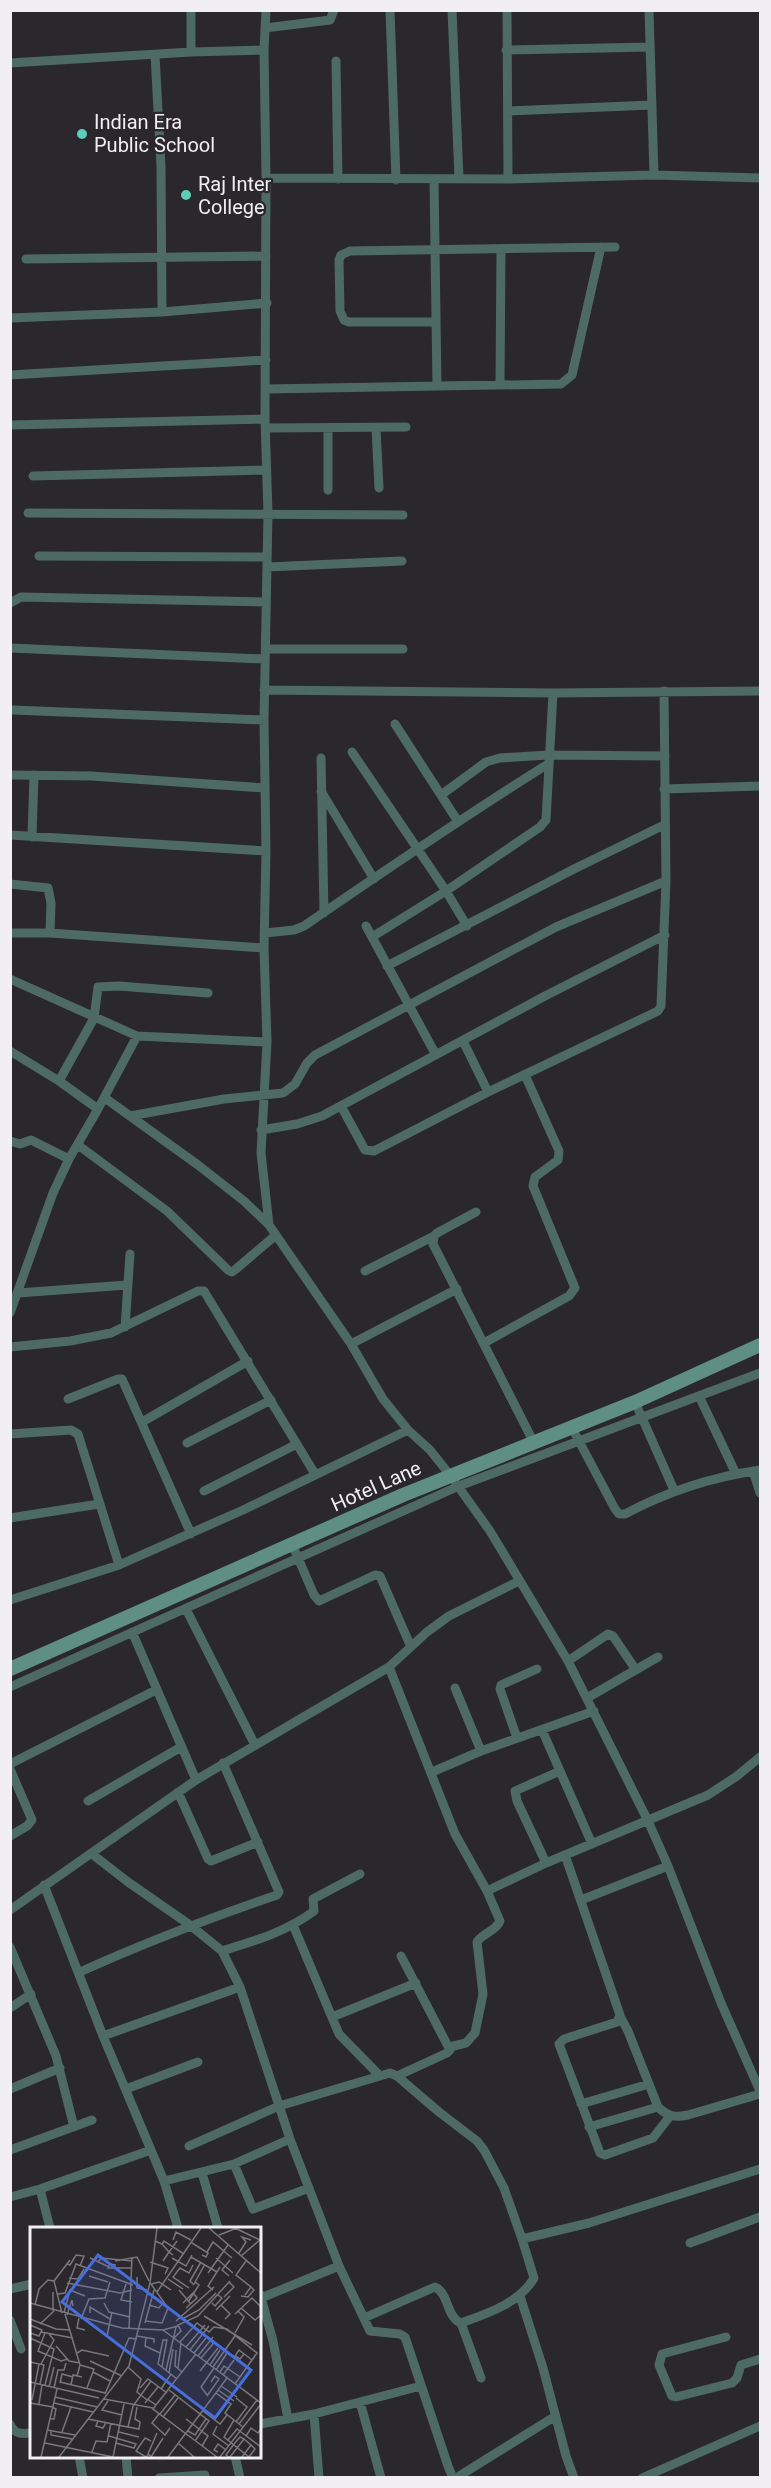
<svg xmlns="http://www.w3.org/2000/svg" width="771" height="2488" viewBox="0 0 771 2488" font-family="Roboto,sans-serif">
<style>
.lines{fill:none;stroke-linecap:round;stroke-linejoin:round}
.street{stroke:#4d6a63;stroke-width:9}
.secondary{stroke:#5f8e84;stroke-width:14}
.poi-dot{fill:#5cceba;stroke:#2a272d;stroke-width:2}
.labels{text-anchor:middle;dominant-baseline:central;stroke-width:4.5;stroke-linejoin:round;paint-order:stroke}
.poi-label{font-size:20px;fill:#f1eff3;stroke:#2a272d;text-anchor:start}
.street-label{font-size:20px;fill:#f1eff3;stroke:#2a272d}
.inset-road{fill:none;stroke:#7a777c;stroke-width:1.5}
.view{fill:#476edd;fill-opacity:0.15;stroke:#476edd;stroke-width:3}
.inset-edge{fill:none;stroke:#f1eff3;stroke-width:3}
</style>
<rect width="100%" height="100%" fill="#2a272d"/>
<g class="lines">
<path class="street" d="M266,10L264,50L266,178L265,419L268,514L264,720L266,851L264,948L267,1042L261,1153L269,1225
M390,10L396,180
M452,10L459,178
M507,10L508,179
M649,10L654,175
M265,28L330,20L334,10
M506,50L650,47
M191,52V10
M155,55L161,166L162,312L267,303
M336,61L338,179
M10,63L191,52L264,50
M508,111L652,105
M266,178L508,179L654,175L760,178
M434,179L437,386
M26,259L266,256
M10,318L162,312
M436,322H349L344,320L340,311L339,260L341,255L350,251L615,247
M10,375L266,360
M500,385L501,249
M266,389L561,384L572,375L601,247
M10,425L265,419
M266,428L406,427
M376,428L379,488
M33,476L266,470
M328,490V428
M28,513L403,515
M39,556L266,557
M267,567L402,561
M10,603L21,597L266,602
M10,648L264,659
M266,649H403
M264,690L553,693L760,691
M13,710L264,720
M395,724L457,820
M352,752L446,891L467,926
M321,758L324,913
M10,775L91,776L265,788
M664,789L760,786
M321,791L374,879
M441,795L486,762L500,758L548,755L665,756
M10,835L266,851
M32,837L34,775
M10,884L48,888L51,903L50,933
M366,926L436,1055
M10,933H50L264,948
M265,933L294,930L304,926C384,871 465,816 548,764
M372,937L446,891L540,827L546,820L553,693
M387,966L574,869L664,825
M10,979L137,1036
M463,1041L488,1092
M10,1051L59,1081L98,1109L137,1036L267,1042
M59,1081L94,1018L98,987L119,986L208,993
M105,1098L198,1165L244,1201L269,1225L351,1344L383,1399L408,1430L430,1450L450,1475L490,1531L568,1661L648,1821L668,1866L721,2003L760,2091
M341,1106L365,1150L374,1151L488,1092L658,1011L661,1006L666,881L664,691
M130,1116L224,1099L283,1093L295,1084L307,1063L315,1055L556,927L666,881
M261,1130L297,1124L322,1116L545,996L665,935
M10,1141L20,1144L31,1140L69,1159
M78,1145L167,1211L228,1270L232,1272L236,1269L276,1235
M476,1212L437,1233L434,1236L433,1244L533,1441
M365,1271L434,1236
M18,1293L127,1285
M10,1313L53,1193L69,1159L98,1109
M125,1327L130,1254
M484,1343L569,1296L575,1288L533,1186L535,1177L558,1160L559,1151L525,1075
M351,1344L457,1289
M10,1347L70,1341L111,1333L198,1291H204L315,1474
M699,1396L736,1474
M68,1399L118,1379H122L191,1534
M635,1402L674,1490
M142,1422L248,1361
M571,1426L615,1509L619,1514H625C668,1491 712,1477 760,1470
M10,1434L71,1430L78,1434L119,1565
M187,1443L271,1400
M753,1471L760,1493
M204,1491L297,1444
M10,1518L99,1504
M292,1544L314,1595L319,1601L375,1575L380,1576L411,1647
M10,1600L119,1565L243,1510L408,1430
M186,1609L255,1745
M133,1634L196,1780
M568,1661L608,1634L613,1636L636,1670
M389,1667L455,1834L487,1891L500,1921C496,1931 483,1933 477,1942L483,1994L475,2033L466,2043L449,2047
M10,1687L459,1486L760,1373
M455,1688L481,1751
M587,1698L658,1657
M542,1730L592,1844
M517,1738L500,1689L501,1685L537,1669
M10,1764L156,1690
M10,1769L32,1820L27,1826L10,1836
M432,1772L481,1751L594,1711
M178,1792L208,1859L211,1861L258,1842
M88,1801L181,1747
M92,1854L128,1882L190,1925L222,1951L240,1987L290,2139L339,2266L370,2331L400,2334L405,2337L448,2466L453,2478
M565,1855L620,2015L617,2022L564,2039L559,2044L600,2153L605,2155L653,2138L670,2116
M546,1863L517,1801L515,1791L560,1771
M44,1885L103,2036L164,2181L178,2228
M487,1891L546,1863L708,1795L737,1776L760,1757
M581,1900L668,1866
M10,1910L196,1780L389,1667L427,1632L449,1616L519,1581
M293,1925L339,2034L379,2075
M10,1947L56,2056L74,2127
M222,1951C254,1941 286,1932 314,1911L313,1899L360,1874
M80,1972C144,1943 210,1918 277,1895L279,1892L223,1763
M10,2008L31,1994
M332,2017L416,1983
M621,2018L628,2031L658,2107C667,2116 675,2118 688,2115L760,2094
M103,2036L240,1987
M397,2076L447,2053L450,2050L401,1956
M10,2089L60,2068
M126,2089L198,2062
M581,2104L649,2084
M589,2127L658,2107
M189,2146L279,2106L390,2073L397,2076L439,2112L477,2141L484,2150L504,2188L522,2239L589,2223L760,2169
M10,2150L92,2120
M234,2164L253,2209L309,2188
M202,2173L218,2228
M164,2181L234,2164L290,2139
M40,2189L151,2150
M10,2197L40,2189L50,2228
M690,2243L760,2217
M10,2289L32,2284
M260,2294L273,2341L288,2419
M520,2296L543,2368L566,2456L574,2478
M261,2298L339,2266
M364,2318L435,2287C449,2293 446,2317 461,2323C486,2314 520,2303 534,2278L522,2239
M10,2320L21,2349
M461,2323L481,2378
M726,2337L662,2354L659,2365L672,2396L676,2397L732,2383L737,2378L741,2365L760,2359
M360,2402L381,2478
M314,2414L319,2478
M10,2424C15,2435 22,2434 32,2433
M260,2424L314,2414L421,2386
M79,2456L83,2478
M126,2456L128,2478
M235,2456L240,2478
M159,2478L205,2475
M456,2478L554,2417
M642,2478L760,2426"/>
<path class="secondary" d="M10,1669L403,1495L635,1402L760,1345"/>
</g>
<g class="poi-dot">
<circle cx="82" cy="134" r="6"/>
<circle cx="186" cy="195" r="6"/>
</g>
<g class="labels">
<g class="poi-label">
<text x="94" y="122">Indian Era<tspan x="94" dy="23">Public School</tspan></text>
<text x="198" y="184">Raj Inter<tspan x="198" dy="23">College</tspan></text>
</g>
<g class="street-label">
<text transform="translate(376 1486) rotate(-24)">Hotel Lane</text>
</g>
</g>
<g transform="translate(30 2227)">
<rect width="231" height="231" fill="#2a272d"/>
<path class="inset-road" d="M179,1L231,46M205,1L230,13M189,8L207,1M143,13L146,5L161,13M125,14L132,17L134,14L154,27M162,16L178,26L176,30L172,28M132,17L139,25L133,34M177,25L183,15L202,31M209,26L216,15L212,10L221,13M143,28L139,25L147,14M211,29L231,12M161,30L187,45M60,31L79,40M142,31L156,39L162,28M186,31L203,46M85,34L107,30L119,54M68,35L71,31L102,34M120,35L138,41L135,47M37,37L40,38L46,28L54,29L50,39M86,38L80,37L78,41H102M178,46L198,18M59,49L78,55M199,49L192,43L200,33M107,50V61L117,63M39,51L48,52L54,42M138,52L153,62M37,56L90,66L102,63M96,57L91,73L102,75M121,57L129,55L141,63M164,57L175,37M164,58L160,54L171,35M159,61L143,50L150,41L159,46L163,38M149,63L161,77M183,63L178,59L190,40M23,65V84M127,65L171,1M28,67L35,66L46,37L103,58M215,68L221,60L206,48L216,34M211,69L218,70L224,63L221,60M194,70L204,60L199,55M158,75L169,58L165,55M0,76L92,101L133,103L148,99M74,76L79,85L100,90M153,76L166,63M182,76L185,79L192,71L188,68M5,78L9,62L18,53L24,54M119,78L129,81L134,75M191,78L200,87L195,92M156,81L167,71L164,67M211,81L225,93L231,88M186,83L200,69M32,86L24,54L40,33M34,86L40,63L55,69M60,86V80L80,92M35,87L50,138L47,149M205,87L222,71L231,80M37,88L42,73L43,79M174,89L222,118M49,91L47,101L55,103M154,91L169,83L186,66M0,92L26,102L40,103M51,92L59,72L75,71L80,55M115,94L132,96L138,81L121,57M146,94L184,60M115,96L124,63M10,97L24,84M0,98L12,103L9,109L0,106M99,102L102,30M133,103L231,176M11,105L43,111M15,106L8,124L31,134L38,132M205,106L214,90L208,84M77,109L82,85M107,109L124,112V116M0,111L24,122L15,158M116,111L115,119L130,126M144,111L151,104L148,98L168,89L200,54M137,113H133L128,137L147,152M150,115L167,96L179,105L184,100L197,102L227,126L205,157M26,119L39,134L50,136M156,120L175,98M146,123L145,139L152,145M160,123L179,99M47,126L52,123L79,129M164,126L176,111M214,127L210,132L205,129L209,123L222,133M168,129L183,110M171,131L183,117L181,113M60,134L92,149M0,135L14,138L10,157M11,137L24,113L19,107M50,138L64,142L57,161M180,138L190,123M98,140L111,152L107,165L117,173M132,140L137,112M183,140L205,109M148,141L151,116M136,143L146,100M186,143L197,126M170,144L188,121M63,145L80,154M190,145L194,139L210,150M139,146L143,122M193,148L204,133M0,155L69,171M30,155L75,166M30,156L32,147L43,150M41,158L43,148L52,150M191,159L207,170M19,160L24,140M24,161L28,143H34L36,136M110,161L118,152L137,166M131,162L141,147M139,163L179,194L165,214M188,163L204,174M75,167L99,111L107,112M177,169L189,152L185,149L181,155M178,169L171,160L184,141M25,170L67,180M74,172L123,181M117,172L126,178L123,182L187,230M2,173L9,137M78,174L72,183L92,188M198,175L201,177L195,186L213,200M0,176L23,180M24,176L63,185M115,176L128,160M9,177L12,158M126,178L166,127M173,184L190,197L197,188M129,187L122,196L135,208L140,201M130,187L145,168M133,190L148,171M20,192H24L26,182L22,180M58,192L98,200L103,179L121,154M156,192L178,209L172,219M184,193L198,175L186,166M204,193L194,210L219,230M68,194L66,199L73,201L76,195M206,195L217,180L206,171M209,197L227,173M187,199L183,207L199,219M98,200L109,202L110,195L105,192L107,180M17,203L45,208M21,204V208L42,212M158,204L165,208L176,192M32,205L41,180M89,205L109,210M79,209L106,217L104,221L86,216M216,209L221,201L228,206L231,202M198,213L207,202L231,220M15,216L83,230M148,216L164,230M62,225L66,214L77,215L81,196M188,225L184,223L188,217L196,223M118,228L116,230L106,224L115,211L121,214M11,230L27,162M29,230L99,139L120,56L127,1M83,230L94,177M121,230L133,211M122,230L118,227L127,206M138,230L197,151M190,230L231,177M199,230L196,228L204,217L210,210L214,212M200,230L214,212L221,218M212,230L221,218L225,222L219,230"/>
<path class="view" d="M68,28L221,143L185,191L32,75Z"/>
<rect width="231" height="231" class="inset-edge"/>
</g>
<rect width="771" height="2488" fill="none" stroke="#f1eff3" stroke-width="24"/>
</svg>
